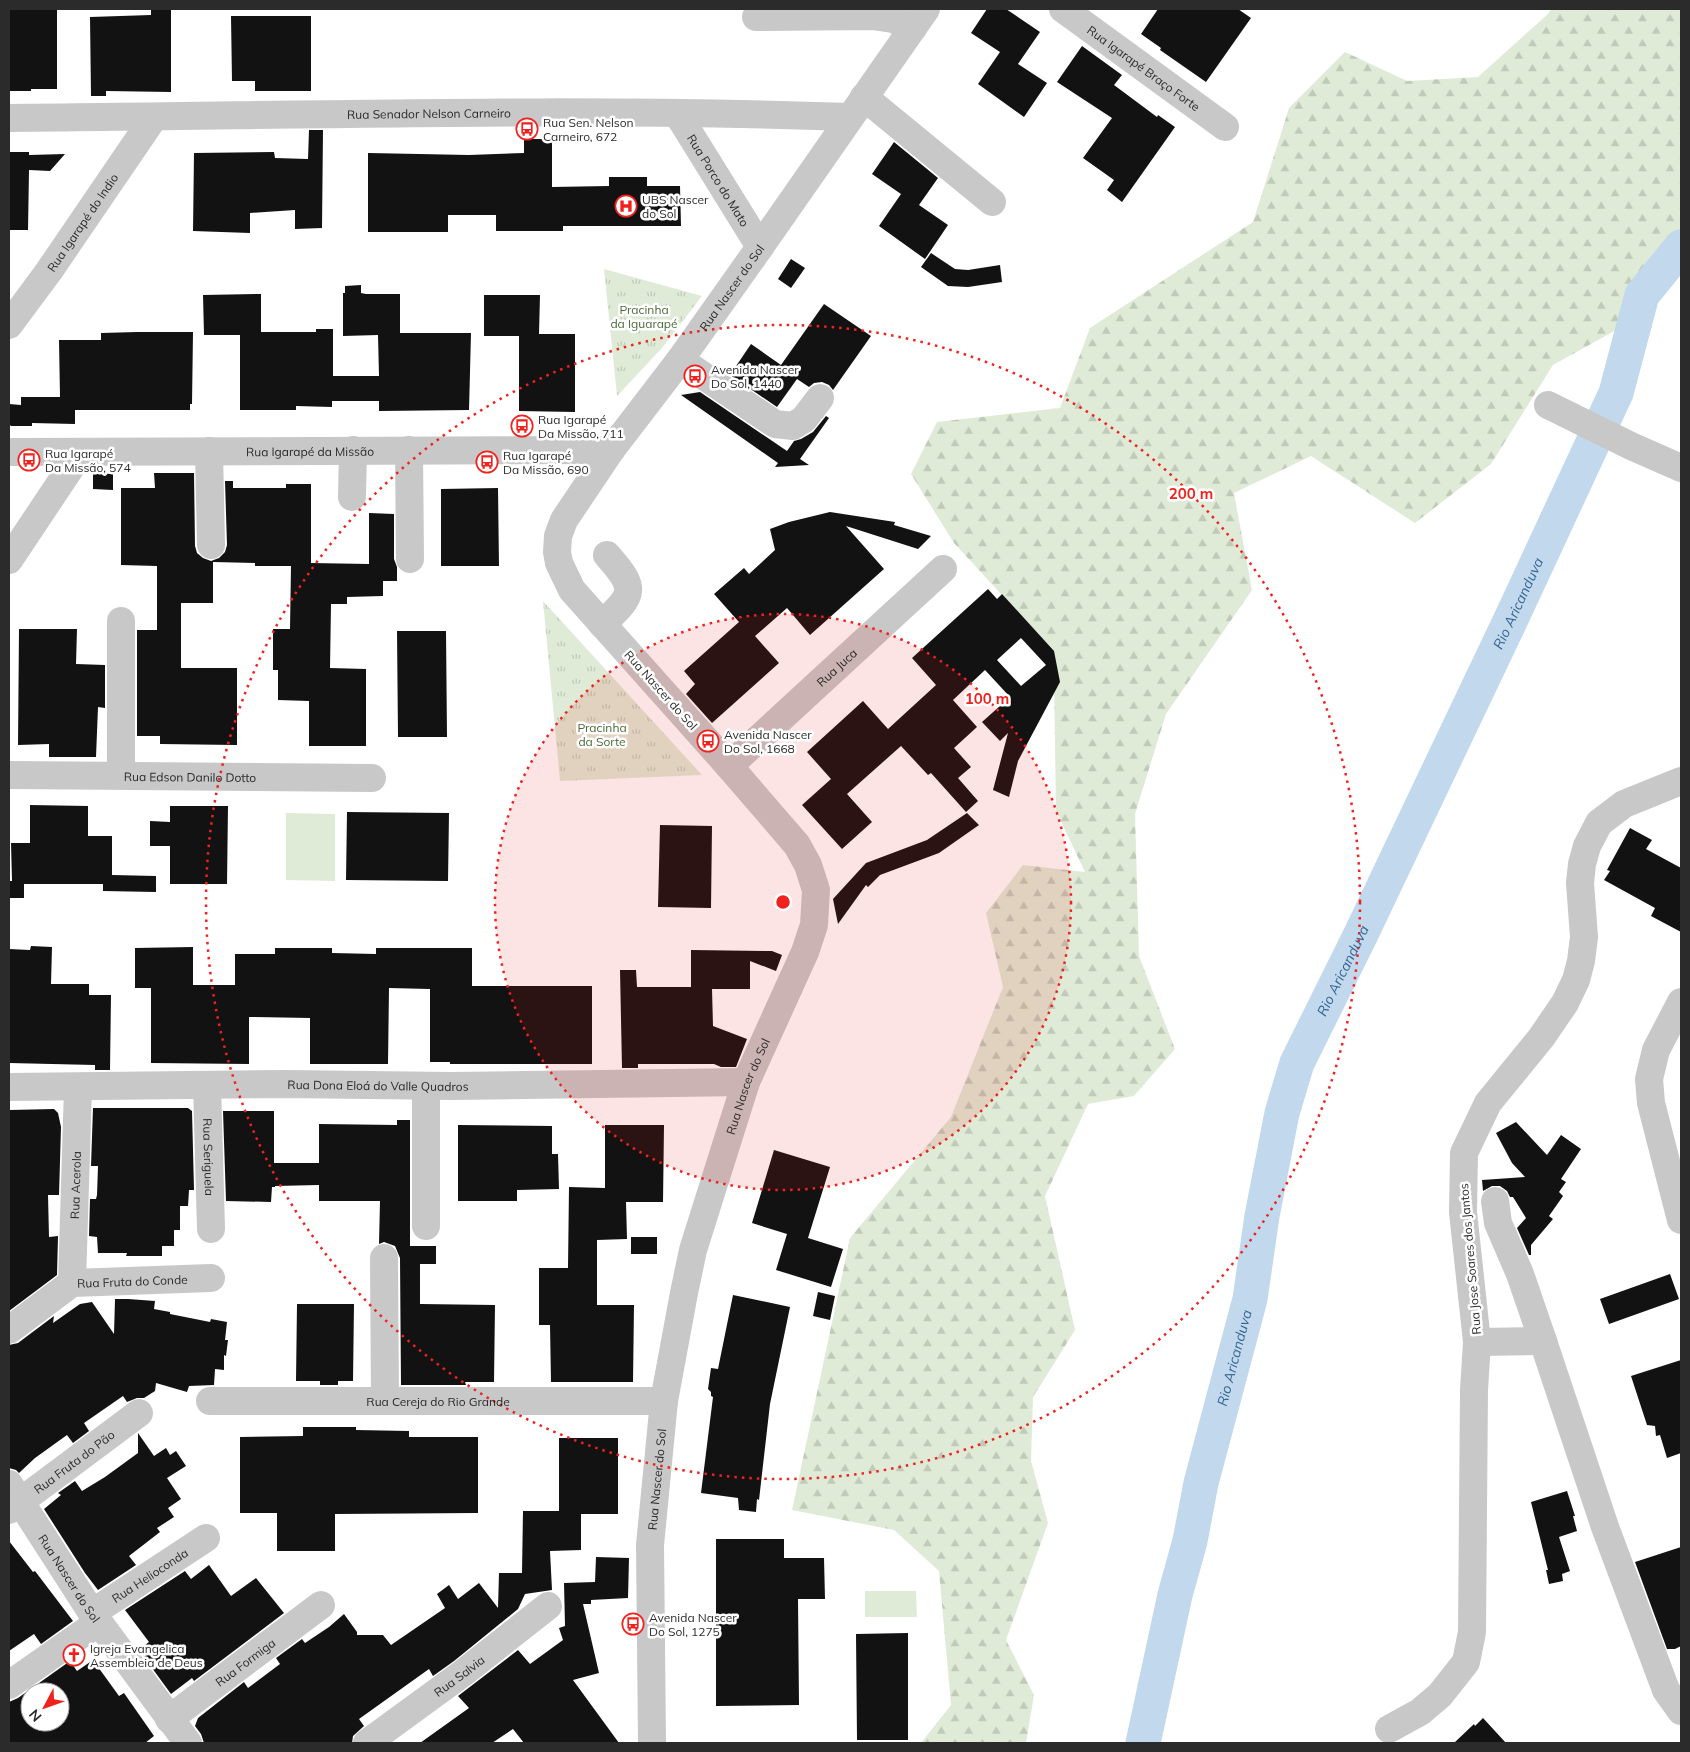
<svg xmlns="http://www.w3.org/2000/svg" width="1690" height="1752" viewBox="0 0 1690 1752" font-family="Mulish,sans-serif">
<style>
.grass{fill:url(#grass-tufts)}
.forest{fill:url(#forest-firs)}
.pitch{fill:#e0ebd7}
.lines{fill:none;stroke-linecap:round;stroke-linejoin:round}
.river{stroke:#c1d8ed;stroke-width:35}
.building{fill:#121212;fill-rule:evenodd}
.minor{stroke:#c8c8c8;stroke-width:28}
.ring{fill:none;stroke:#f1211e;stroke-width:2.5;stroke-dasharray:2.5 5}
.labels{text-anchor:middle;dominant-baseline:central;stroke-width:5;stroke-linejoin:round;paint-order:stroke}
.street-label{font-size:12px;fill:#2b2b2b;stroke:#fff}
.poi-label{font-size:12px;fill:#2b2b2b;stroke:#fff;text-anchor:start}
.park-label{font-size:12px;fill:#4a6936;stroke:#fff}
.water-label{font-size:14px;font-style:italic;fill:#356692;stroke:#fff}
.centre{fill:#f1211e;stroke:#fff;stroke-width:2.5}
.ring-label{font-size:15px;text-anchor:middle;font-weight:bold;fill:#f1211e;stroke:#fff;stroke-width:5;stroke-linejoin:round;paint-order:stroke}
</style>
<defs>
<pattern id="grass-tufts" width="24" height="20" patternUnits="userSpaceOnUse" patternTransform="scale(1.25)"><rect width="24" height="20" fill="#e0ebd7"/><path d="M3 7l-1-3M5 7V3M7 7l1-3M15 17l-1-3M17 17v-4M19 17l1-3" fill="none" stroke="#c0cab9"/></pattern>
<pattern id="forest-firs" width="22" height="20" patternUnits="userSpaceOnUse" patternTransform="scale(1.25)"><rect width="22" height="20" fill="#e0ebd7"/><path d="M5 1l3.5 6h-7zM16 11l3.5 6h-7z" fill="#c0cab9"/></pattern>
</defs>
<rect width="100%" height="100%" fill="#fff"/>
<path class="grass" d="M604,269L702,296L662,348L617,396Z
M543,601L702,775L560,781Z"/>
<path class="forest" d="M1551,9H1681V240L1629,323L1553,365L1491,464L1415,523L1311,456L1234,493L1252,590L1166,714L1135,814L1139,956L1175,1049L1134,1096L1088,1104L1045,1196L1075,1330L1033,1397L1031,1461L1048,1523L1006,1640L1034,1695L1026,1743H921L951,1705L939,1571L894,1530L792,1510L850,1238L951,1117L1003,987L986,913L1023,865L1085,872L1056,811L1054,677L1047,644L954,543L911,474L937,422L1060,408L1090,328L1253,222L1289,108L1345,52L1407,81L1478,77L1548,14Z"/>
<path class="pitch" d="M286,813L335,814V881L286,880Z
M865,1591H916L917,1617H865Z"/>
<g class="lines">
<path class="river" id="s1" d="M1143,1743L1175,1595L1190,1541L1201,1483L1250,1299L1262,1216L1282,1113L1297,1063L1361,934L1511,619L1616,393L1642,295L1681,247"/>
</g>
<path class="building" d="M10,9H57V89H31V91H10Z
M151,9H171V92L106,91V96H91L90,17L151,15Z
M987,9H1006L1040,32L1018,64L1047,83L1024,117L978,84L1000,52L971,33Z
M1158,9H1238L1251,18L1206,82L1160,50L1161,48L1141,34Z
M231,16H311V91H255V81H232Z
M1082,46L1122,75L1114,85L1157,117L1158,115L1175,127L1122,202L1107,190L1114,180L1083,158L1112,118L1057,82Z
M309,130H323L322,228L295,229V210L250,213V233L193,231L194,153L274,152L275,158L308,159Z
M524,139H552V187L609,186V177H647V186H680L681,226H563V231H496V215H448V232H368V153L469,155L524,153Z
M894,142L938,178L919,205L948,225L925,259L879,226L901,194L872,174Z
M9,152H29V155L65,154L50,171L29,170L28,230H9Z
M931,253L955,269L968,270L1000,265L1002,282L968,287L948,286L921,267Z
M791,259L805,268L791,288L778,279Z
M361,285V293L366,294H400V333H471L469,410L379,411V401H332V407L296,406V410H240V335H204L203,295L261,294V332H316V329H333V376H379L378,335L343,336V293H345V286Z
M484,295H540L539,334H575V412L519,411V336H484Z
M824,304L871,336L833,390L829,385L822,382L814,383L809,387L797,379L777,407L730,375L751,344L781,365Z
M137,332H193L192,404H190V410H75V424L32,423V426H11L9,424V404L21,405V397H60L59,340H101V333Z
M700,392L787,451L794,441L801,439L813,432L826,416L829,418L800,459L809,465L775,467L778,463L681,395Z
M93,473L113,474V490L93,489Z
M154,473H194L195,546L197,553L203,558L211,561L219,558L225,552L227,545L225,481H233V488H286V484H311V563L369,564V513L394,514V559L397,567V581H383V596L347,597V604H331L330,668L366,669V746H309V701L278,700V670H273V629H290L291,566H255V563L213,562V603H181V668H237V745L160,744V736H137V630H157V566L121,565V488H155Z
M498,488L499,566H441V489Z
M830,512L895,522L894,525L931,536L918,549L846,526L884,569L810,635L787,608L755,636L779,663L712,723L686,694L695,684L684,671L739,622L714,594L744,568L749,574L775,550L770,529L789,522Z
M988,589L997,599L1002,594L1054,651L1060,682L1018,761L1009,797L993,790L1008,733L1000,741L982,722L1010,697L985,670L953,700L977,727L954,748L971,767L958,778L978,801L966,812L931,773L928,775L901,746L847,794L872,822L842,849L802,805L831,779L807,752L863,701L888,729L936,685L912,658ZM1021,638L1046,665L1021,686L997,660Z
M19,629H77L76,664L105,665V708L98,707L96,757H49V744L18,745Z
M397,631H446L447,737H398Z
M30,805L88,806V836H112V875L156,876V892L103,891V884H24V898H9V881H12L11,843H30Z
M170,806H228L227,884H170V846H150V821L170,822Z
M347,812L449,813L448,881L346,880Z
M967,813L979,825L939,853L880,875L868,887L866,885L838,924L833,899L866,863L927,840Z
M660,825L712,826L711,908L658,907Z
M1630,828L1652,840L1646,849L1681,868V932L1651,916L1655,908L1604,880L1610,871L1607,870Z
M31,946L52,947L51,984H89V995H111L110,1070H95V1065L9,1063V949L30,950Z
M193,947V985H235V954H275V948H332V953L376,954V948H472V986H592V1064H450V1062H430V989L389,988L388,1064H310V1018L249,1017V1064L151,1063V988H135V948Z
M691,950L772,951L782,955L776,971L750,961V989H712L713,1026L747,1039L736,1067H721L714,1064H638V1068H622L620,970H636L637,987H691Z
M93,1108H188L192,1111L194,1190H189L188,1206H180V1230H174V1246H162V1256H126L127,1253H98L97,1237L89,1236L90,1199H96L97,1195L98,1166H91Z
M54,1109L58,1113L61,1127L59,1195H48L49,1237L58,1236L57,1275L9,1311V1110Z
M223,1111H274V1163H319V1124L397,1125V1120H410V1246H436V1264H420V1304L495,1305L494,1382H465L466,1385H401L400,1258L395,1246L384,1242L379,1244L380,1201H319V1185L275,1186V1187H272L271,1202L226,1201Z
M1516,1122L1547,1155L1561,1135L1581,1149L1561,1179L1566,1182L1559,1192L1563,1196L1549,1216L1553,1219L1531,1245V1255H1529L1517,1228L1526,1218L1513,1197H1510L1507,1191L1500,1186H1492L1483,1191L1482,1180L1525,1177L1512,1163L1496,1133Z
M458,1125L552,1126V1154H558L559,1189L517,1190V1201H458Z
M605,1125H664L663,1202H626L627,1239L597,1240V1305H634L633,1382H551L550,1325H539V1268H568L569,1187L605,1188Z
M774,1150L830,1167L808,1238L843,1249L831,1287L776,1270L787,1234L752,1223Z
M631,1237H657V1254H631Z
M1670,1274L1679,1299L1609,1324L1600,1299Z
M818,1292L835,1296L830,1320L813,1316Z
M733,1295L790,1307L770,1404L759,1500L757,1499L756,1512L739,1510L738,1498L701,1493L713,1397L711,1396V1392L708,1389L711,1368L718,1369Z
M115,1299H128L155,1301L154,1309L170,1312V1314L210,1322L211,1319L227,1322L225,1340H228L226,1356L224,1355V1370L215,1369L214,1385L189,1386L187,1392L156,1383L155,1391L144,1398H137L127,1402L123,1396L84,1423L89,1431L73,1443L67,1435L35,1458L19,1473L16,1470L9,1468V1345L18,1343L54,1316L53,1323L80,1304L92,1302L114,1334Z
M297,1304H354L353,1381H338V1385H320V1381H296Z
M1681,1360V1453L1667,1458L1660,1435L1656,1436L1655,1426L1647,1425L1631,1376Z
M303,1427H356V1430L409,1431V1437H478V1513L335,1514V1551H277V1513H240V1437L303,1436Z
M138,1433L154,1456L166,1448L170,1455L176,1451L186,1466L167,1478L181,1499L168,1508L174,1517L157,1528L160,1532L129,1556L136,1565L98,1590L85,1573L44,1509L61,1495L58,1493L75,1481L82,1491L105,1477L138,1453Z
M559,1438H618V1514H581V1550L550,1551L552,1590L525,1594L518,1609L454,1661L433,1676L429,1669L359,1719L364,1726L353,1736L352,1743H204L201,1734L195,1726L198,1718L244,1682L248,1688L280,1664L276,1658L302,1639L305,1643L329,1627L344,1614L357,1632V1635H383L391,1645L445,1608L437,1594L449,1585L458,1599L479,1583L498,1608L499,1573H522L523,1511H559Z
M1567,1491L1575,1516H1573L1577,1531L1559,1537L1570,1571L1562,1574L1563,1581L1549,1584L1546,1570H1548L1531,1502Z
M716,1539H784V1558H824L825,1599H798L799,1705L716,1706Z
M9,1541L33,1572L35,1571L73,1621L41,1644L34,1634L9,1651Z
M1681,1547V1646L1675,1649H1667L1635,1562Z
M596,1557L629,1558L628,1598L591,1600V1604H583L599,1673L573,1680L619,1743H524L513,1729L492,1743H420L469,1708L458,1696L518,1650L530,1664L563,1640L559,1628L565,1626L564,1583L595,1582Z
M209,1565L231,1596L256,1578L284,1613L194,1681L192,1678L171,1694L144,1657L146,1656L141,1648L149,1642L125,1610L185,1571L191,1579Z
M908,1633V1740H857L856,1634Z
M93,1660L119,1696L124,1693L154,1736L145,1743H9V1702L18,1698L70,1661L77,1671ZM30,1692H60V1722H30Z
M1483,1718L1506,1743H1454L1474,1724L1475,1726Z"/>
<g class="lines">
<g class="minor">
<path id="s2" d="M1063,9L1225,127"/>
<path d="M756,17L872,16L893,19L913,28"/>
<path d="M864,97L992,202"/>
<path id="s3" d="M677,113L760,247"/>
<path id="s4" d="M9,118C289,116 569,107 850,117"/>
<path id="s5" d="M9,325L49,271L154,117"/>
<path d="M680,360L775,424L793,426L804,419L820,398"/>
<path d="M1548,405L1631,446L1681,468"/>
<path d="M409,450L410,559"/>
<path d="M209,451L211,545"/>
<path id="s6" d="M9,452L611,450"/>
<path d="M352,497L353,450"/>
<path d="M9,560L81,452"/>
<path d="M121,621V775"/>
<path d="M602,624C635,594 637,589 607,555"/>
<path id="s7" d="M729,766L943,569"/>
<path id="s8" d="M9,775L372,778"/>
<path d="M1681,1002L1656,1050L1649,1079L1651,1103L1681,1220"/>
<path id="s9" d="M207,1085L211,1229"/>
<path id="s10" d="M9,1087L285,1084L452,1086L746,1082"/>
<path d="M1495,1201L1498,1223L1520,1274L1543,1341L1605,1527L1666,1690L1681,1711"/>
<path d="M426,1226V1086"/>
<path d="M384,1258L385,1400"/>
<path id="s11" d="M72,1283L78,1087"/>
<path id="s12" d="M9,1330L72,1283L211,1278"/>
<path d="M1477,1342L1543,1341"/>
<path id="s13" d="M210,1401H664"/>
<path id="s14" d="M9,1484L92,1613L188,1743"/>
<path id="s15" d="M9,1510L139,1413"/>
<path id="s16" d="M92,1613L206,1538"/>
<path d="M9,1685L99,1622"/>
<path id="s17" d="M169,1719L321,1605"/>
<path d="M1389,1729L1420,1712L1440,1695L1466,1662L1472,1632L1474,1390L1477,1342L1463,1212L1464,1153L1488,1103L1541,1038L1565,1003L1576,980L1581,961L1584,937L1580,883L1582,864L1587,846L1599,823L1624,804L1681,781"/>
<path id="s18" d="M367,1743L463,1673L548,1606"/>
<path id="s19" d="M652,1743L650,1545L664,1401L684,1293L693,1250L746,1082L805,952L814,925L816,890L808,865L797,845L729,766L572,590L559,563L557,552L558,536L564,520L611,450L680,360L760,247L926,9"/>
</g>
</g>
<circle cx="783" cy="902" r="288" fill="#f1211e" fill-opacity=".12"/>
<g class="ring">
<circle cx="783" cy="902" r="288"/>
<circle cx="783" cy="902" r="577"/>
</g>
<defs>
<g id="bus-ring" transform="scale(1.125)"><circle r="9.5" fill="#fff" stroke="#f1211e" stroke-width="1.5"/><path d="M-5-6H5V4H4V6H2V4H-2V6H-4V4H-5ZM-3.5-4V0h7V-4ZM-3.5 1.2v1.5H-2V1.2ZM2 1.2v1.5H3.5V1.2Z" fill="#f1211e"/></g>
<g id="hospital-ring" transform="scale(1.125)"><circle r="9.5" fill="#fff" stroke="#f1211e" stroke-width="1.5"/><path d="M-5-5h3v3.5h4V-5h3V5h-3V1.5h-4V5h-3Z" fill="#f1211e"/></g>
<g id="church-ring" transform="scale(1.125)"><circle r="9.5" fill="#fff" stroke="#f1211e" stroke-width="1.5"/><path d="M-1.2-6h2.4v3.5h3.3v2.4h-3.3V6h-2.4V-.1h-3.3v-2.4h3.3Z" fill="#f1211e"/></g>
</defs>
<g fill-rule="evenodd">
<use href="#bus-ring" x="527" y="129"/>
<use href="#hospital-ring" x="626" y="206"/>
<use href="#bus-ring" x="695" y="376"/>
<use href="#bus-ring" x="522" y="426"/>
<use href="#bus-ring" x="29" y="460"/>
<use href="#bus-ring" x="487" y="462"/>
<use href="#bus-ring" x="708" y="741"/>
<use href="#bus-ring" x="633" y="1624"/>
<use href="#church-ring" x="74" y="1655"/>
</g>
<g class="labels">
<g class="street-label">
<text stroke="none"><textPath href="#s2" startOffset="100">Rua Igarapé Braço Forte</textPath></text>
<text stroke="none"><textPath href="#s4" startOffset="420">Rua Senador Nelson Carneiro</textPath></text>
<text stroke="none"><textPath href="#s3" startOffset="79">Rua Porco do Mato</textPath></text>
<text stroke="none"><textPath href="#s5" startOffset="126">Rua Igarapé do Indio</textPath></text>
<text stroke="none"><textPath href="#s19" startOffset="1629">Rua Nascer do Sol</textPath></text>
<text stroke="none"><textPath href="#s6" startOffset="301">Rua Igarapé da Missão</textPath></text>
<text stroke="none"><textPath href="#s7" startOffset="146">Rua Juca</textPath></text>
<text transform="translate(661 690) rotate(48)">Rua Nascer do Sol</text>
<text stroke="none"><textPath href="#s8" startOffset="181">Rua Edson Danilo Dotto</textPath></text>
<text stroke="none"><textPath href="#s10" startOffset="369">Rua Dona Eloá do Valle Quadros</textPath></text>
<text stroke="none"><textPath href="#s19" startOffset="669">Rua Nascer do Sol</textPath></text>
<text stroke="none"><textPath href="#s9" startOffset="72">Rua Seriguela</textPath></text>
<text stroke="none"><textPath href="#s11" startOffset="98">Rua Acerola</textPath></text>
<text transform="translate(1470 1259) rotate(-95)">Rua Jose Soares dos Jantos</text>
<text stroke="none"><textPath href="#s12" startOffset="139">Rua Fruta do Conde</textPath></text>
<text stroke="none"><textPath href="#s13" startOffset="228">Rua Cereja do Rio Grande</textPath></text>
<text stroke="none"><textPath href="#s15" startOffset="81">Rua Fruta do Pão</textPath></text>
<text stroke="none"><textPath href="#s19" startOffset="264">Rua Nascer do Sol</textPath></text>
<text stroke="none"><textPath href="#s16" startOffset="69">Rua Helioconda</textPath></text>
<text stroke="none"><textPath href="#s14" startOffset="112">Rua Nascer do Sol</textPath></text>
<text stroke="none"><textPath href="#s17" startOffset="95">Rua Formiga</textPath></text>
<text stroke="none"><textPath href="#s18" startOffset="114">Rua Salvia</textPath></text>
</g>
<g class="poi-label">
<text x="543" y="122">Rua Sen. Nelson<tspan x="543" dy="14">Carneiro, 672</tspan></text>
<text x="642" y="199">UBS Nascer<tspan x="642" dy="14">do Sol</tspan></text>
<text x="711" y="369">Avenida Nascer<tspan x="711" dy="14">Do Sol, 1440</tspan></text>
<text x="538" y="419">Rua Igarapé<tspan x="538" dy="14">Da Missão, 711</tspan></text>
<text x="45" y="453">Rua Igarapé<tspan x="45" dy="14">Da Missão, 574</tspan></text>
<text x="503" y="455">Rua Igarapé<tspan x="503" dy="14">Da Missão, 690</tspan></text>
<text x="724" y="734">Avenida Nascer<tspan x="724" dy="14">Do Sol, 1668</tspan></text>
<text x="649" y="1617">Avenida Nascer<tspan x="649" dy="14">Do Sol, 1275</tspan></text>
<text x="90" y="1648">Igreja Evangelica<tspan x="90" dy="14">Assembleia de Deus</tspan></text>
</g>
<g class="park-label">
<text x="644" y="309">Pracinha<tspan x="644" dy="14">da Iguarapé</tspan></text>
<text x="602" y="727">Pracinha<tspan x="602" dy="14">da Sorte</tspan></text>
</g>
<g class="water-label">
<text stroke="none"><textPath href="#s1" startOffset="1208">Rio Aricanduva</textPath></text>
<text stroke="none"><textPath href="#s1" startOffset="801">Rio Aricanduva</textPath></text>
<text stroke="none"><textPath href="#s1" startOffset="396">Rio Aricanduva</textPath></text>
</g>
</g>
<circle cx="783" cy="902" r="8" class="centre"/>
<g class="ring-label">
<text x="1191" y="499">200 m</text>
<text x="987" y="704">100 m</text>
</g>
<rect width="1690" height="1752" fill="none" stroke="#2b2b2b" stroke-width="20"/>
<g transform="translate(45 1707) rotate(229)"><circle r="24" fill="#ffffff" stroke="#aaaaaa"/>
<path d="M0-4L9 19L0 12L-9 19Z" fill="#f1211e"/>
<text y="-8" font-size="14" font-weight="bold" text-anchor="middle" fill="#2b2b2b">N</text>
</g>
</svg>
